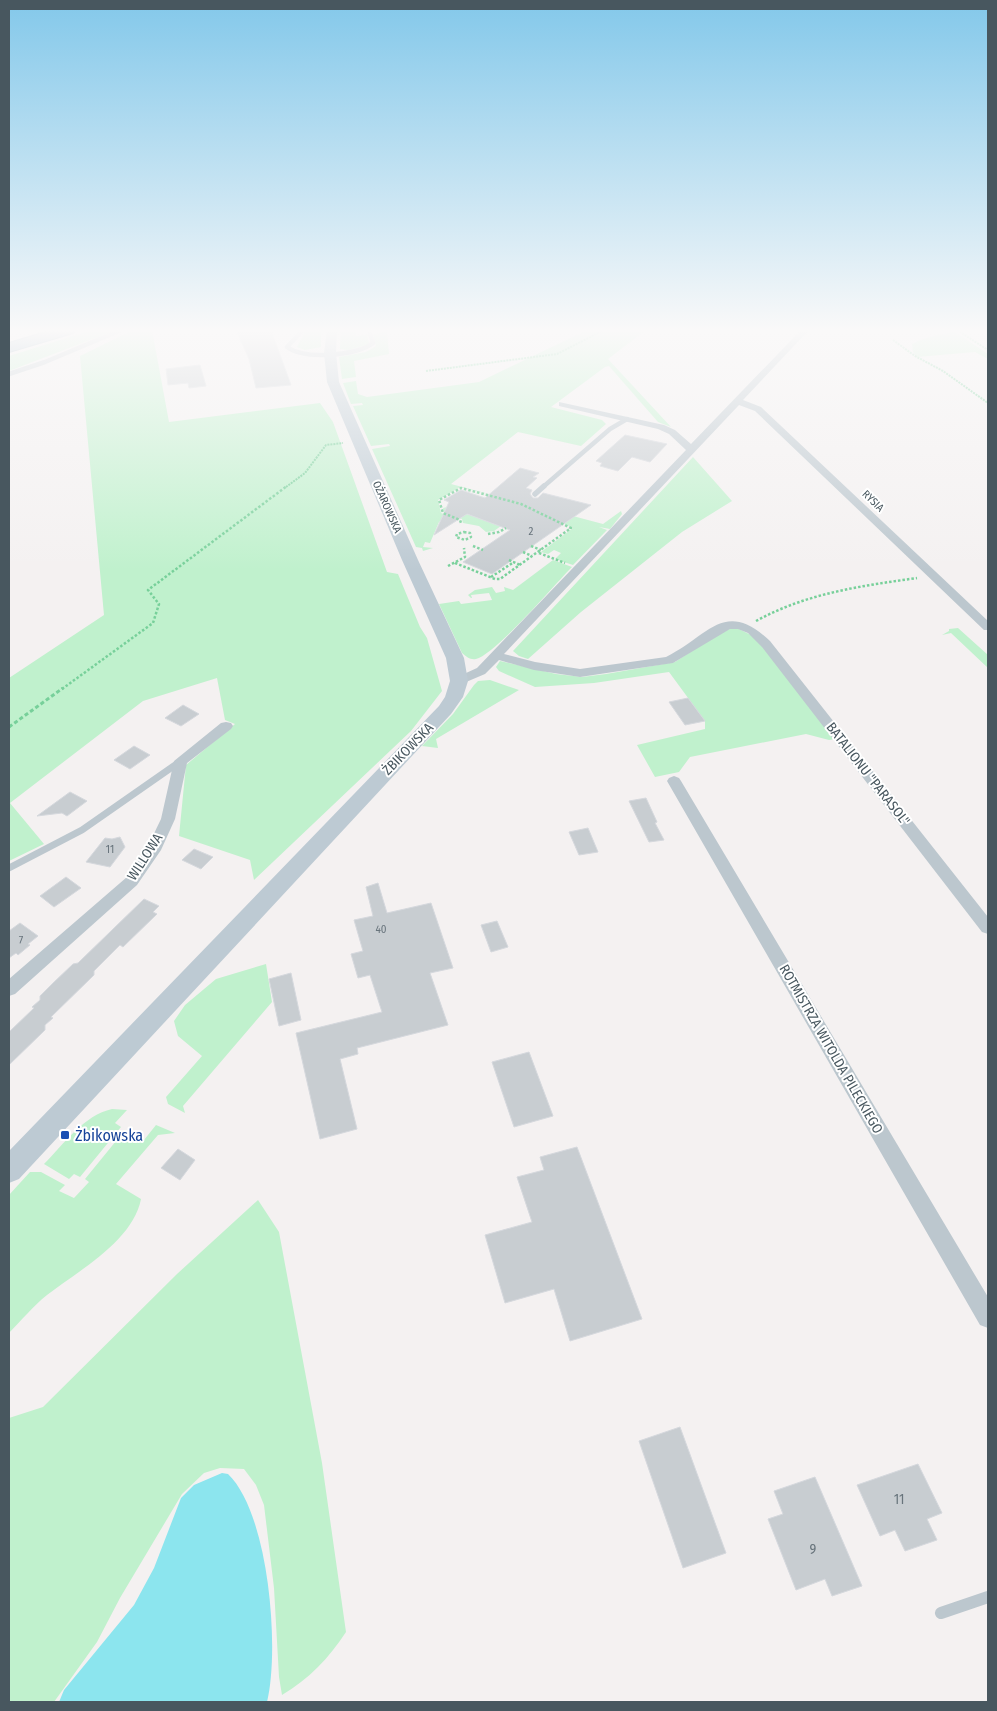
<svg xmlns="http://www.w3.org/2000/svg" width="997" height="1711" viewBox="0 0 997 1711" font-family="'Fira Sans Condensed',sans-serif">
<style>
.green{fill:#c0f1cd}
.water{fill:#8ce5ee}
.building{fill:#c8cdd1;stroke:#d5d8dd}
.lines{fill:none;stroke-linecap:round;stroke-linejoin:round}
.motorway-casing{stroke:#7395ac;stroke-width:2}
.path-far2{stroke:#77d09a;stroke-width:2;stroke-dasharray:2 1;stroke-linecap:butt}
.path-far1{stroke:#77d09a;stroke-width:2.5;stroke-dasharray:2.5 2;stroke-linecap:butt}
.path{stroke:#77d09a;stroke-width:3;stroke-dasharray:4 2.5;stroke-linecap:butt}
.service-far3{stroke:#bcc7ce;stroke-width:4.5}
.service-far2{stroke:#bcc7ce;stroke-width:5.5}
.service-far1{stroke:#bcc7ce;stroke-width:7}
.service{stroke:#bcc7ce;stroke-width:12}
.minor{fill:#bcc7ce;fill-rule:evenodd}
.secondary{fill:#bdcad3;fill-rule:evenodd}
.motorway{fill:#88aac0;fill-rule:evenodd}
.transit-dot{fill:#1a4fb4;stroke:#fff;stroke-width:2}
.labels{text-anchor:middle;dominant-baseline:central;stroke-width:4;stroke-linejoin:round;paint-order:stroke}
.far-street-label{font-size:11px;fill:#48575f;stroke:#fff}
.number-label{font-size:11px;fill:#68747c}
.street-label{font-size:14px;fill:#48575f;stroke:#fff}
.near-number-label{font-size:14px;fill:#68747c}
.near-transit-label{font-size:16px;fill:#164399;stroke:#fff;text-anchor:start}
</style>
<rect width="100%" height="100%" fill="#f4f1f1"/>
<path class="green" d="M92,330H116L9,371V356Z
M133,330H152L169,422L320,403L333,422L387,572L398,574L420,627L427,638L442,691L411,731L254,880L250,860L179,836L186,765L235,724L225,720L217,678L143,701L10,803L44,844L9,861V678L104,615L80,356Z
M306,330H321V347L305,350L297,347Z
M341,330H356V336L367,335L369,343L367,345L348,350L340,349Z
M582,330H646L608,359L671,427L658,422L609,366L605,367L551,407L602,420L606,424L581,446L518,432L451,484L520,502L460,487L438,500L441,513L449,516L439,522L430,543L425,542L423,547L433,548L423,551L422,548L416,547L372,449L390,446L389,444L371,446L353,406L363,405L362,403L351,404L343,383L356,381L358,394L367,397L479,382L583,332Z
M387,332L389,354L354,361L356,377L342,379L339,357L366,352L376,346L373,334Z
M955,332L988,354V359L975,352L917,357L913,352L912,344C926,337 940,334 955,332Z
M693,457L732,501L682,532L581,612L528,659L519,656L513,651Z
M524,503L603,524L621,511L622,514L610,529L599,527L607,530L573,565L555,559L561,553L554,550L548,554L541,552L573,528Z
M447,507L501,526L494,531L486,532L479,526L463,523L462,519L444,512L443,508Z
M553,560L572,567C555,584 495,655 476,659C470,660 467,657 462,653L439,604L459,601L461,604L492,600L489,593L471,595L472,598H471L468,595L475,590L492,587L496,593L505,591L504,587L513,590Z
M958,628L988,655V668L951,633L942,635L949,631V629Z
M730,629H739L757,638L836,739L829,740L806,734L690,757L679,772L655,777L637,745L705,729V721L669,672L594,683L535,687L499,671L496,667L500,661L556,674L582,677L606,674L675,662L723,631Z
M490,680L519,690L436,739L438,748L422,746L453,714L474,685L478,681Z
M266,964L272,1002L183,1106L185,1113L168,1104L166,1097L202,1056L178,1036L174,1021L185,1005L216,979Z
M112,1109L127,1110L115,1123L121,1127L80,1177L74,1174L69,1179L44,1164C64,1144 84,1115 112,1109Z
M156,1125L175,1133L158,1135L116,1184L141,1199C133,1241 78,1271 47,1295C33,1306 21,1321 9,1333V1195L30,1172H41L65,1185L59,1191L74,1198L89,1182L85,1179L125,1130L144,1140Z
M258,1200L279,1232L322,1463L346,1632C329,1658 309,1679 282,1695L279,1677L274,1588L264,1505L256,1485L244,1469L220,1468L204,1473L182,1494L120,1598L97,1642L54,1702H9V1418L43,1407L177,1274Z"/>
<path class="water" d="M222,1473L228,1474C269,1513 280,1649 267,1702H59L64,1690L134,1605L154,1568L181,1498L194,1485Z"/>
<path class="building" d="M236,330H271L291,385L256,388L249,359Z
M200,365L206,386L189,388L188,383L168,385L166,369Z
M625,435L667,444L650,462L632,457L618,471L600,466L602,463L596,461Z
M520,468L539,473L533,477L537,478L526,488L532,490L530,494L533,498H538L543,493L591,505L492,574L463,562L510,530L467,514L434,535L449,502L444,500L461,490L485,498Z
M688,698L705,721L685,725L669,702Z
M183,705L199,714L181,726L165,718Z
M134,746L150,755L130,769L114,760Z
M70,792L87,801L67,816L62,813L37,816Z
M646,798L657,822L655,823L664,840L649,842L629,801Z
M588,828L598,852L579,855L569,832Z
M120,837L125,847L110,867L86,862L105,838L112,839Z
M194,849L213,857L201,869L182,860Z
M66,877L81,888L54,907L40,896Z
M378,883L387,913L431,903L453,968L430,973L448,1025L357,1048L358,1054L340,1059L357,1129L320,1139L296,1033L382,1012L370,975L358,978L351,954L363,951L354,920L373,916L366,887Z
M144,899L159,906L153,912L157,914L123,947L120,945L94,971V975L51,1017L53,1018L45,1025V1030L9,1065V1032L34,1008L32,1007L40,1000V996L52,984L73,964L78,963Z
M497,921L508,947L491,952L481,925Z
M20,923L38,936L28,944L30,945L18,955L16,953L9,958V931Z
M291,973L301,1020L279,1026L269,979Z
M529,1052L553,1116L514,1127L492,1062Z
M577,1147L642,1319L570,1341L554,1289L505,1303L485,1235L532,1222L517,1177L544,1170L540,1157Z
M178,1149L195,1160L180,1180L161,1168Z
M680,1427L726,1553L683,1568L639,1441Z
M918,1464L942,1513L927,1519L937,1540L905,1551L895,1530L880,1536L857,1485Z
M815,1477L862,1586L832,1596L825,1579L796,1590L768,1519L783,1514L774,1491Z"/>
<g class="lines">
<g class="motorway-casing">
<path id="motorway" d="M52,330H75L73,333L9,352V343Z"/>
</g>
<path class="path-far2" d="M957,330L988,350
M893,340L915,356L943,371L988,403
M426,371L557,354L604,330
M286,487L305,473L326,445L343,443"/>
<path class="path-far1" d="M464,532L470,533L471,537L465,540L456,537L457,534Z
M488,534L499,532L506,528
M473,546L483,550
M531,546L541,550
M523,552L532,556
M539,553L565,563
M509,560L520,565
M455,563L495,579H500L571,528L521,504L461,488L439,500L443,513L460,520L461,523
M448,566L465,557L464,548
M491,577L514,562
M756,621C807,593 861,586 917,578
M62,689L153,623L159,604L148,590L287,486"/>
<path class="path" d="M9,727L63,688"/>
<path class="service-far3" d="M303,330L287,347C305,360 356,356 373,343L370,334
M9,374L45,362L121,330
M543,487L610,429L627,419"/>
<path class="service-far2" d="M535,494L544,486"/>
<path class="service-far1" d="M9,868L82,830L181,761"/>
<path class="service" d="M941,1613L988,1597"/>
<path class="minor" d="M801,330H809L743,400L761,407L988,621V630H984L755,411L739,405L504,654L535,662L580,669L666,657C709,636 724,598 770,641L988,917V934L982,932L762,647L748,633L738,629H730L673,663L580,677L534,670L499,660L485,674L459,685L453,681L455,678L477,668L686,450L669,434L658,429L559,406V402L664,425L675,430L691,444Z
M226,722L231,723L233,726L231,729L187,763L175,819L161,850L137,885L15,994L9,996V979L127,877L147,848L161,819L174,761L221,723Z
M674,776L679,778L681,781L988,1297V1328L980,1325L667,781L669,778Z"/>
<path class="secondary" d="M327,330H337L336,353L339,382L418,560L464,658L468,681L463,697L451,714L19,1179L9,1183V1151L439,706L445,697L450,681L446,658L402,560L327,382L324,353Z"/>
<use href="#motorway" class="motorway"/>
</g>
<linearGradient id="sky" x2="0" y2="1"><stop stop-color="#83c8ea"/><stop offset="0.58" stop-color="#faf9f9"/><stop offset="1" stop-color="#faf9f9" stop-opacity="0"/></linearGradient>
<rect width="997" height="570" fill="url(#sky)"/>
<rect class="transit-dot" x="60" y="1130" width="10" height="10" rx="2.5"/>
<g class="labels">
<g class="far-street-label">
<text transform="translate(873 501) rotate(44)">RYSIA</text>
<text transform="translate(387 507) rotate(66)">OŻAROWSKA</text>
</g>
<g class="number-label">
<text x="531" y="531">2</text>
<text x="110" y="849">11</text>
<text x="381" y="929">40</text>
<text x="21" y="940">7</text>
</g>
<g class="street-label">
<text transform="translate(408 749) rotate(-46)">ŻBIKOWSKA</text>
<text transform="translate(868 774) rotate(52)">BATALIONU "PARASOL"</text>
<text transform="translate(145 857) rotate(-57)">WILLOWA</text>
<text transform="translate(831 1049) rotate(60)">ROTMISTRZA WITOLDA PILECKIEGO</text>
</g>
<g class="near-number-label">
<text x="899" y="1499">11</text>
<text x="813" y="1549">9</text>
</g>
<g class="near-transit-label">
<text x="75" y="1135">Żbikowska</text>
</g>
</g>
<rect width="997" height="1711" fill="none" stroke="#48575f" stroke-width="20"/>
</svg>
